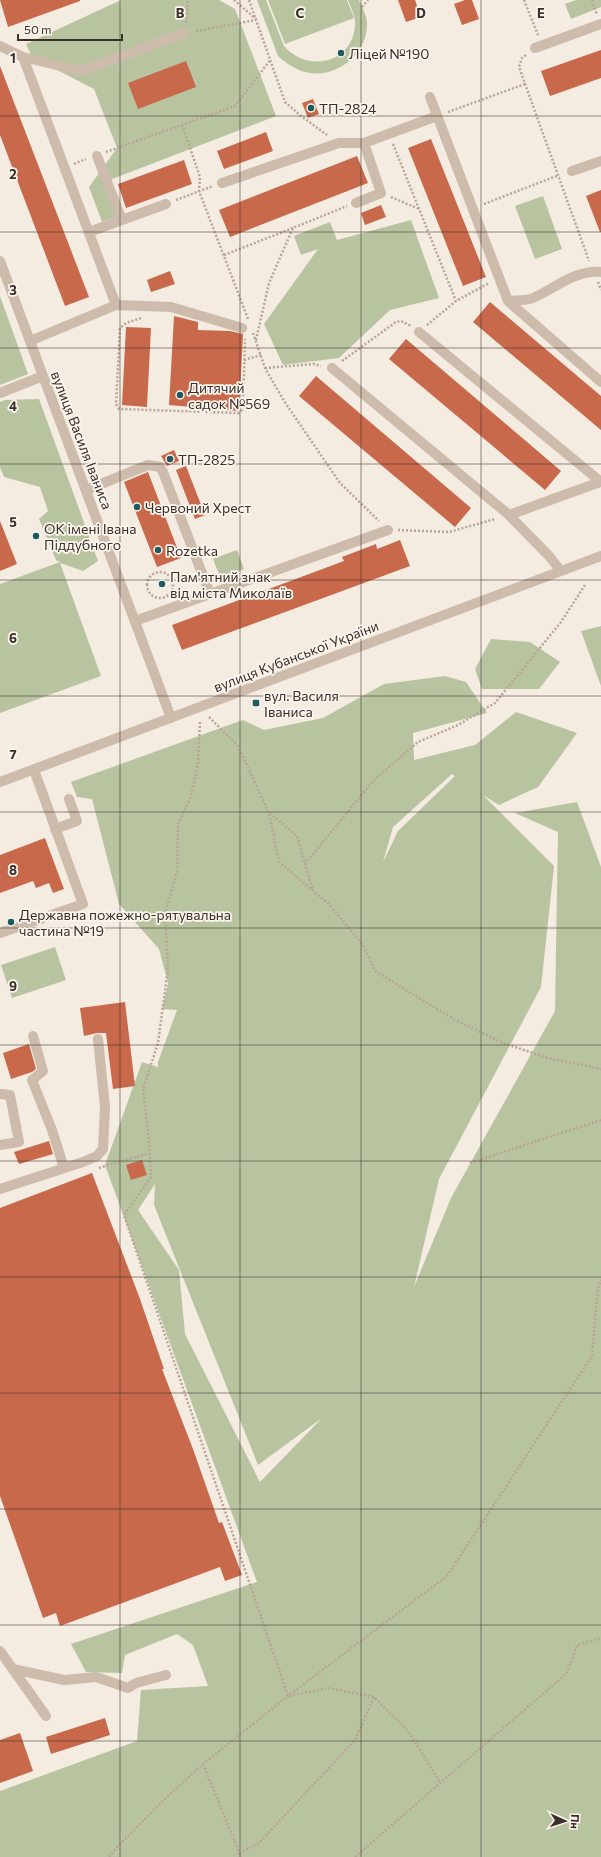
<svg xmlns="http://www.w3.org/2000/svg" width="601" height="1857" viewBox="0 0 601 1857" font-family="Commissioner,sans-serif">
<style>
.green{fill:#b8c4a0;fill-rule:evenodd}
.building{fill:#c8694b}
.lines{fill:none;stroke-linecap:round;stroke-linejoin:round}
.path{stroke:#b9a596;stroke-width:2.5;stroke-dasharray:2 2;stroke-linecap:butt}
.minor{stroke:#cdbbac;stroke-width:10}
.grid{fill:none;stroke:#3b302b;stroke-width:1;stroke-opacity:0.55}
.poi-dot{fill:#1f5a5e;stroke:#fbf5ee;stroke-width:1.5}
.labels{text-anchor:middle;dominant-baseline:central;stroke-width:3.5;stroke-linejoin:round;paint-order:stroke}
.poi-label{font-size:14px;fill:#3b302b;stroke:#fbf5ee;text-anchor:start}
.street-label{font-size:14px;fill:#3b302b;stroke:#fbf5ee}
.grid-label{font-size:13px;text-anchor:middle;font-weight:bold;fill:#3b302b;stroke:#fbf5ee;stroke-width:3.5;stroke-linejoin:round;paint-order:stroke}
</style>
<rect width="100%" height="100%" fill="#f4ebe1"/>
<path class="green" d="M121,0H219L235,9L276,116L107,181L120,215L102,222L89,187L117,148L94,89L32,57L26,44Z
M257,0H266L284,46C307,73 352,64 355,26C356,17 351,8 348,0H359C362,7 367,16 367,23C368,53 339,77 310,73C297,71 287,64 278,56Z
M268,0H347L354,18L285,44Z
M576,0H601V7L571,19L565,4Z
M543,196L562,249L535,259L515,206Z
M411,220L439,298L390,310L339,358L283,365L264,324L318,249L301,255L294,236L330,222L337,240Z
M0,296L28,374L0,385Z
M39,399L98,561L83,571L60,563L101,676L0,713V584L60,562L56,560L39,519L48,511L40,487L4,477L0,467V402L5,400Z
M237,550L244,569L221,579L213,559Z
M601,626V686L581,631Z
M491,639L530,642L560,662L539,689H482L475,669Z
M445,676L466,682L487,713L413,733L414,760L475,745L516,712L577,733L538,787L499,805L483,795L554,866L541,987L439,1179L414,1287L451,1198L555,1011L558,832L515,813L577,802L601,867V1857H0V1791L137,1741L141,1690L208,1686L193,1645L177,1634L125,1655L122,1673L86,1672L71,1644L257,1582L105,1165L142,1062L158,1067V1062L177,1010L162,1009L168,983L159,949L119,904L92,799L77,797L71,782L243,720L264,730L323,718L384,684ZM452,774L455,776L398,831L383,862L393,827ZM155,1184L154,1205L258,1465L322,1418L260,1482L185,1334L179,1270L138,1210Z
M55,947L66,980L12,998L1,965Z"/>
<path class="building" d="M0,0H80V1L8,27Z
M398,0H415L421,17L406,22Z
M465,0H472L479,19L462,25L454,4Z
M601,50V78L550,96L541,71Z
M186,61L196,87L138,109L128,83Z
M0,66L89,297L65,306L0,135Z
M313,99L319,114L308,118L302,103Z
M266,132L273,151L224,169L217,151Z
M431,139L486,277L463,286L408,148Z
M357,156L368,183L230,237L219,210Z
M184,160L192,184L126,208L118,184Z
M601,190V232H600L586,196Z
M381,205L386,217L365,225L361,213Z
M170,271L175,284L151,292L147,280Z
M490,302L601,396V430L473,322Z
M174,316L198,322V330L230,331L243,334L239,411L169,405Z
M126,327L151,328L147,407L122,405Z
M406,339L561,471L545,490L389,359Z
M316,376L471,508L455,527L299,396Z
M174,450L179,461L167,466L161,456Z
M186,466L205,515L195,519L176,470Z
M148,472L181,558L157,567L124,482Z
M0,521L17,564L0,571Z
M400,540L410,566L182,650L172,625L344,561L342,557L376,544L377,549Z
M45,838L64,889L53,893L49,883L36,888L33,881L0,893V855Z
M125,1002L135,1086L113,1089L106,1033H97L84,1036L80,1008Z
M29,1044L36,1069L32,1072L11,1079L3,1053Z
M49,1141L53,1154L19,1164L14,1152Z
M142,1160L147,1175L131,1180L126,1165Z
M92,1173L140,1299L164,1369H162L193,1449L219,1523L222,1522L242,1575L225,1581L220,1567L60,1626L56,1613L43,1618L0,1496V1208Z
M105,1718L110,1735L51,1754L46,1737Z
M20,1733L33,1771L0,1783V1740Z"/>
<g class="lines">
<path class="path" d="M234,0L256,19
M249,0L285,102L301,116L327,135
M524,0L538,35
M592,0L597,15
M362,7L368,0
M186,23L188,0
M196,31L256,20
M526,55L522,58L519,67L589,261
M448,112L525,84
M182,125L200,177L199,191L248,319
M393,144L456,301
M106,152L235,106L271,59
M74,164L86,159
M391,197L419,209
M176,200L213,186
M484,204L559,175
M224,255L293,228
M598,282L601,290
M141,318L126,323L120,328L116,404L119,409L239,413L243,409L245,339
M427,325L456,301L489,283
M253,333L265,368L284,401L340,483L379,521
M256,340L269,283L293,228L347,206
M244,360L261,355
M342,361L396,322L401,321L411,326
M265,368L314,364L321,366
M398,530L449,532L495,519
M147 585a13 13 0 1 1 26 0a13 13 0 1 1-26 0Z
M209,717L238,746L269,813L279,862L330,905L363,945L375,971L455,1020L503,1043L548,1058L601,1069
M200,722L198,764L191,796L178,824L177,872L165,913L168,968L158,1043L143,1089L150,1153L151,1177L124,1215L288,1696L328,1688L374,1697L409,1732L441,1784
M270,813L297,836L313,891
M305,864L373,781L418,742L458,725L495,703L561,622L585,585
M470,1163L601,1120
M99,1168L150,1153
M203,1764L241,1857
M239,1853L258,1844L355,1740L374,1697
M109,1857L117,1847L167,1797L203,1764L288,1696L447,1576L592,1356L598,1288L601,1280
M355,1857L567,1673L577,1645L601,1638"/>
<path class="minor" d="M0,46L23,57L81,71L185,33
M535,48L601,24
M23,57L116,305
M430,97L508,301L601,382
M97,156L122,220
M572,171L601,161
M222,183L339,143H364L437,116
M356,203L381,193L364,143
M89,232L166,204
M0,261L171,718
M508,301C516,300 526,301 533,298C556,288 574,270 601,272
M419,332L601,482
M30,341L116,305L171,307L242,328
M332,368L509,515L549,556L561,571
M0,393L43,376
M86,490L148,465L160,467L163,472L210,594
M509,515L600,482
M135,621L388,530
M0,782L601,556
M55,829L77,821L69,799
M0,933L83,904L34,770
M33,1036L43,1071L32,1080L52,1130L64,1168
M0,1094L10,1095L19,1142L0,1145
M0,1189L83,1162L97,1156L103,1149L105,1107L98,1039
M0,1651L46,1716
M13,1669L64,1680L96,1677L128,1688L136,1683L166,1675"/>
</g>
<path class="grid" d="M120,0V1857M240,0V1857M361,0V1857M481,0V1857M0,116H601M0,232H601M0,348H601M0,464H601M0,580H601M0,696H601M0,812H601M0,928H601M0,1045H601M0,1161H601M0,1277H601M0,1393H601M0,1509H601M0,1625H601M0,1741H601"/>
<g class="poi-dot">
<circle cx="341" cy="53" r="4"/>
<circle cx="311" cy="108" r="4"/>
<circle cx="180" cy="395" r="4"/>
<circle cx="170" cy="459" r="4"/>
<circle cx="137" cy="507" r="4"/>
<circle cx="36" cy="536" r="4"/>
<circle cx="158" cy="550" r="4"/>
<circle cx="162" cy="584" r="4"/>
<rect x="252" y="699" width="8" height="8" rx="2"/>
<circle cx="11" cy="922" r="4"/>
</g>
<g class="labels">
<g class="poi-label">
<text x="349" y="53">Ліцей №190</text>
<text x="319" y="108">ТП-2824</text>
<text x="188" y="387">Дитячий<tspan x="188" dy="16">садок №569</tspan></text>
<text x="178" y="459">ТП-2825</text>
<text x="145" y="507">Червоний Хрест</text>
<text x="44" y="528">ОК імені Івана<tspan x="44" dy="16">Піддубного</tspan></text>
<text x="166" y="550">Rozetka</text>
<text x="170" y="576">Пам'ятний знак<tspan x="170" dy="16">від міста Миколаїв</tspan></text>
<text x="264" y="695">вул. Василя<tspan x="264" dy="16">Іваниса</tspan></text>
<text x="19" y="914">Державна пожежно-рятувальна<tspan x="19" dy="16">частина №19</tspan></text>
</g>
<g class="street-label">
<text transform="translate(82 440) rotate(69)">вулиця Василя Іваниса</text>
<text transform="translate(296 656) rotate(-21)">вулиця Кубанської України</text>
</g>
</g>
<g class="grid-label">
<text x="180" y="18">B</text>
<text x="300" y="18">C</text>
<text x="421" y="18">D</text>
<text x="541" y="18">E</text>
<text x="13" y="63">1</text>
<text x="13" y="179">2</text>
<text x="13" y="295">3</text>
<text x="13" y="411">4</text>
<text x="13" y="527">5</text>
<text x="13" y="643">6</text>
<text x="13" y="759">7</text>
<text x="13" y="875">8</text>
<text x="13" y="991">9</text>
</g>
<g transform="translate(565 1821) rotate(93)" stroke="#fbf5ee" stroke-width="3" paint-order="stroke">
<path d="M0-3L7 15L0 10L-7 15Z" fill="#3b302b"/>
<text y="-6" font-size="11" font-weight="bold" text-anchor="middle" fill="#3b302b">Пн</text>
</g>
<path d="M18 34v6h104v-6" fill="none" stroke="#3b302b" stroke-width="2"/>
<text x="24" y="34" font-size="12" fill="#3b302b" stroke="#fbf5ee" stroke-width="3" paint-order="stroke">50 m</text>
</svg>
